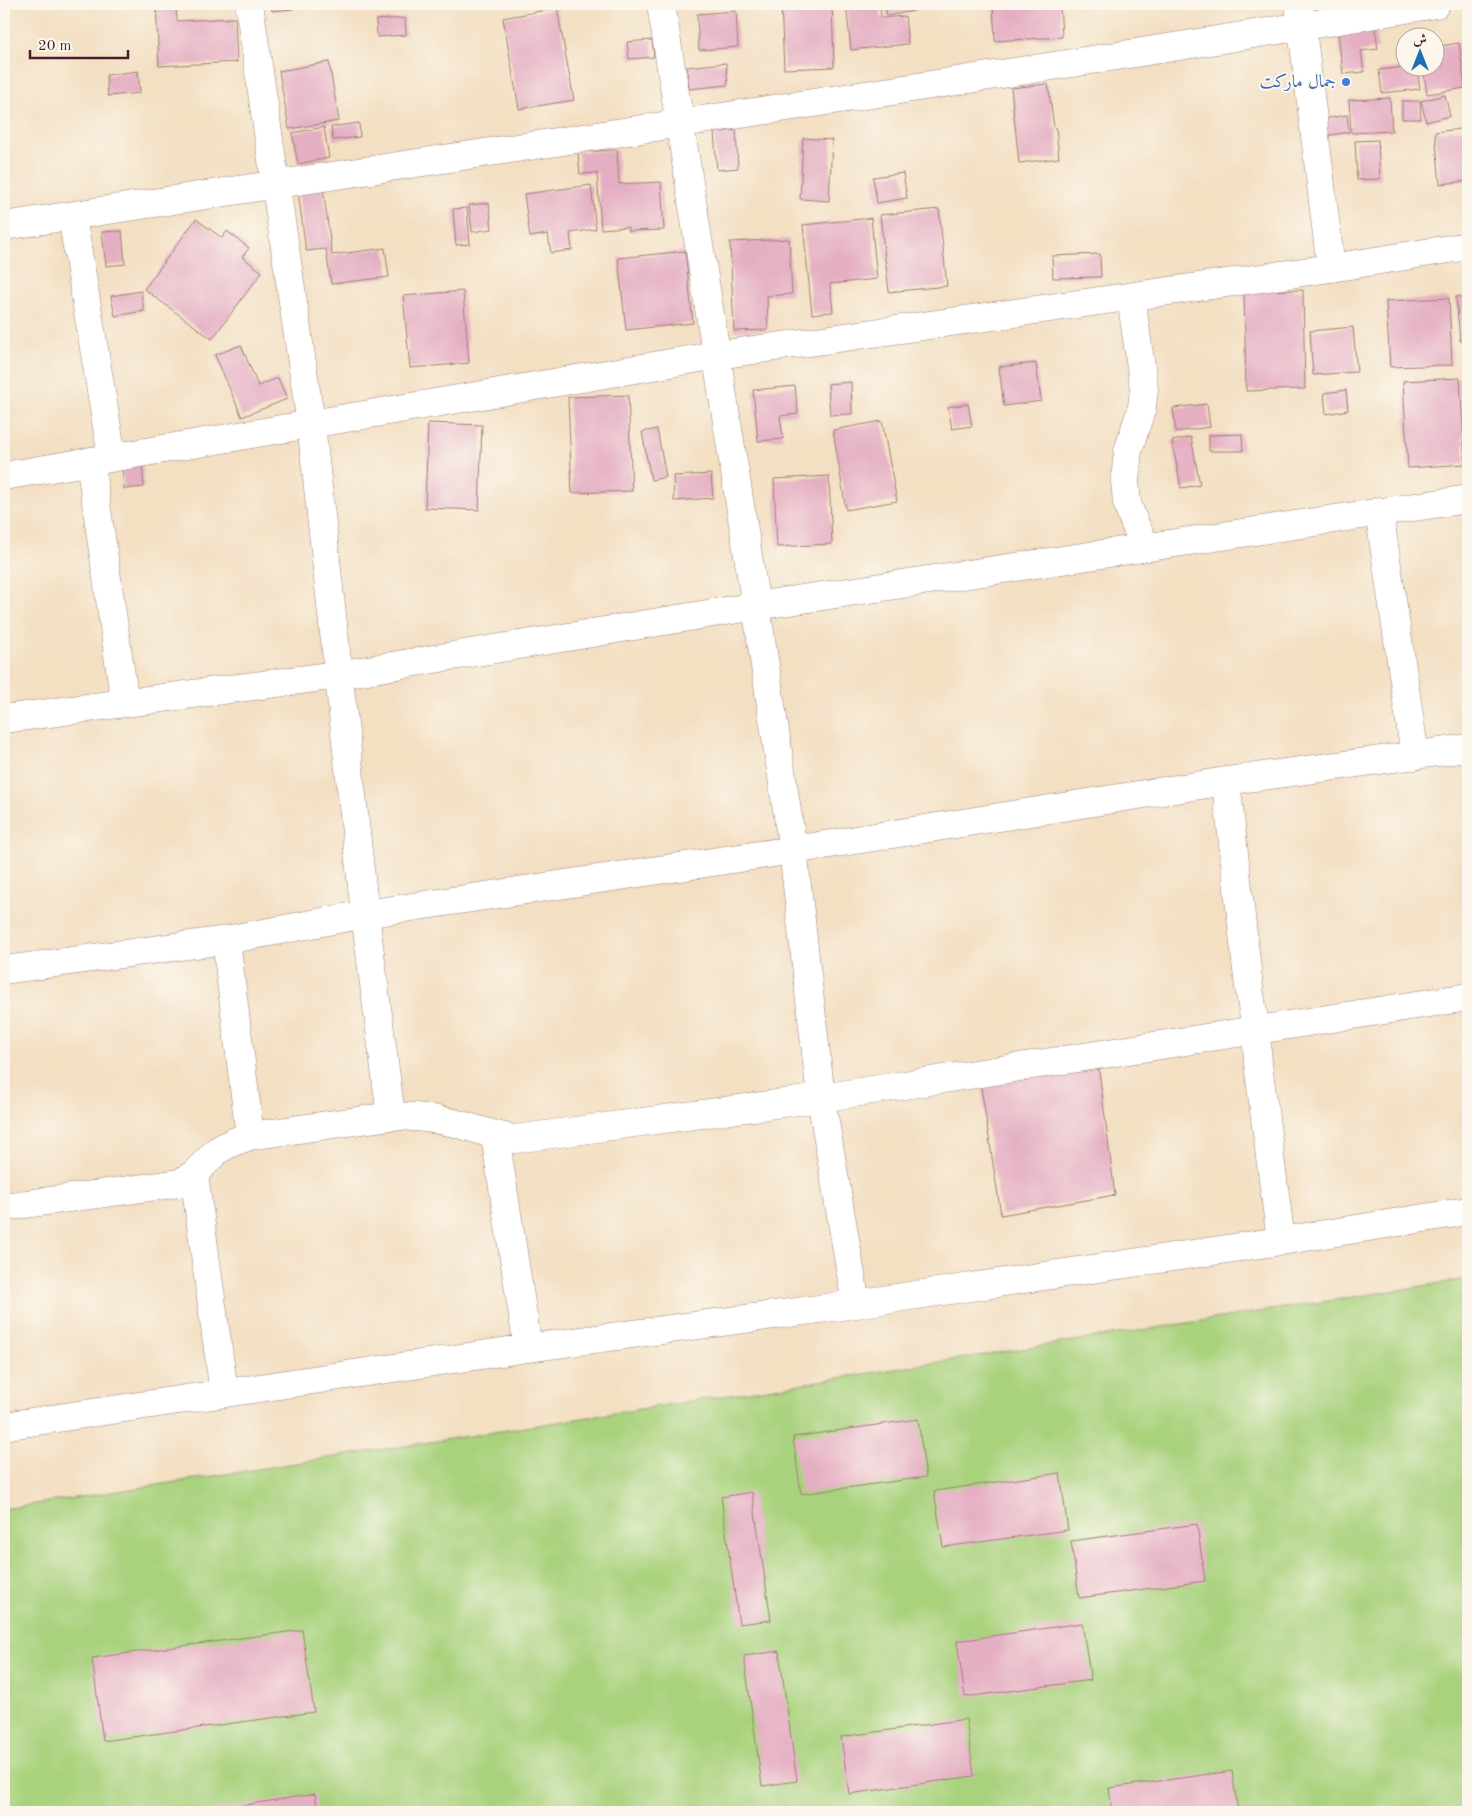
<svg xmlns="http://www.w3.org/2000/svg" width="1472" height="1816" viewBox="0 0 1472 1816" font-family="'Old Standard TT',Amiri,serif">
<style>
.green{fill:#a9d27d;stroke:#7a7854}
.building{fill:#e5afc3}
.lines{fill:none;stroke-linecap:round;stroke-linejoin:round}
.minor-casing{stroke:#9e7f76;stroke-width:29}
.minor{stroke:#fff;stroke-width:28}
.shop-dot{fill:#3f7fe0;stroke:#fbf7ec;stroke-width:2}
.labels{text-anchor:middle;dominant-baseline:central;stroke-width:4;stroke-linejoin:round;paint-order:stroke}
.shop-label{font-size:18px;fill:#366cbe;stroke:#fbf7ec;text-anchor:end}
</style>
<rect width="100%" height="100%" fill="#fbf7ec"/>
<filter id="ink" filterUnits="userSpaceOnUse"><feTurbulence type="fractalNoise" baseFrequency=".02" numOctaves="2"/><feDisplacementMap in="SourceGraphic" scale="10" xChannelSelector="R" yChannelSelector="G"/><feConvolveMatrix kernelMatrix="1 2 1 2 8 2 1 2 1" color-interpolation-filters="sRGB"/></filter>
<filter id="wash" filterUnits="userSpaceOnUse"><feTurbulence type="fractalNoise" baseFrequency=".0096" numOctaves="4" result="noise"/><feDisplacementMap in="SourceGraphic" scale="20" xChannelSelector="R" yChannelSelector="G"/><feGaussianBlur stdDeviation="1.12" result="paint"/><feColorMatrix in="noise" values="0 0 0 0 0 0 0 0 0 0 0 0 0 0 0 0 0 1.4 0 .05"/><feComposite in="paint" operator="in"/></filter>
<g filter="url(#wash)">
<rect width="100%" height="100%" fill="#f3dfc2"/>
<path class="green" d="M1468,1279V1812H4V1509Z"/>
<g id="blocks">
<path class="building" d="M156,4H176L177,21L235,18L237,62L159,66Z
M271,4H292L293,9L272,11Z
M781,4H832L834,67L784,69Z
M846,4H880L881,18L905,16L908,44L851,50Z
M885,4H912L914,11L887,16Z
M993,4H1060L1062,37L995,41Z
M1189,4H1213V5L1190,9Z
M557,8L574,100L519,109L503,18Z
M736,11L738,47L699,50L697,14Z
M405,18L406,35L377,37L376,20Z
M1375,28L1378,49L1361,51L1364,72L1343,74L1338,33Z
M652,40L654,57L629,59L627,42Z
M1459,43L1465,88L1427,94L1423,68H1434V47Z
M329,62L339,121L289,129L279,71Z
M726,63L728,85L689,89L687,67Z
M1404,67L1417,68L1420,89L1382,93L1379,70Z
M138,71L140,93L108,96L106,75Z
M1048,84L1054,128H1056L1059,158L1019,163L1011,88Z
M1445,95L1450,116L1426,122L1421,101Z
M1390,98L1392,131L1351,133L1349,100Z
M1402,101H1420L1421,119H1402Z
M1347,115L1349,132L1325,136L1323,119Z
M359,123L360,137L333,140L331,127Z
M324,127L329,158L298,164L292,133Z
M1468,128V181L1440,184L1435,132Z
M736,130L738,168L717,170L714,132Z
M803,138L832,140L829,201L800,199Z
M1378,140L1380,179L1357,180L1355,141Z
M617,150L619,184L661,182L664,230L628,231V227L601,229L597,173L580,174L578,152Z
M903,173L907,198L877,203L873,177Z
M591,185L596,229L570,233L572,250L551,253L548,234L530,237L524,194Z
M323,188L332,255L385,248L389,277L331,284L326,249L306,251L298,191Z
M489,203L492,229L472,232L469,205Z
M467,208L470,244L456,245L453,209Z
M939,209L947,286L889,292L880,215Z
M871,218L877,279L830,284L833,312L812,314L803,225Z
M196,219L222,238L227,231L249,248L242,257L262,272L212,339L144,289Z
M122,231L125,264L106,266L102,232Z
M789,239L792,294L767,296L768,330L734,331L730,242Z
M685,251L693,323L626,330L618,258Z
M1100,254L1101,277L1053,278L1052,256Z
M1303,290L1305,389L1246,391L1244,291Z
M141,291L144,311L115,316L111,296Z
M463,291L469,363L410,368L403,296Z
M1468,296V341H1460L1456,297Z
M1449,298L1452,365L1390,367L1386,301Z
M1353,327L1357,372L1313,375L1310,331Z
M241,345L258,386L278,378L287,399L242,417L215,355Z
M1036,363L1041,401L1004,406L999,367Z
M1460,378L1465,464L1408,468L1403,381Z
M851,382L852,414L830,415L828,384Z
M795,386L798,414L780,416L783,439L758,441L753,390Z
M1346,390L1348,410L1326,414L1324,393Z
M628,395L632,491L572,493L568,397Z
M968,404L972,426L952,429L948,407Z
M1207,404L1210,427L1176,432L1173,408Z
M882,421L897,501L846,510L833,430Z
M428,423L482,425L479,510L425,508Z
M657,429L666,477L651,480L642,432Z
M1242,434L1243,451H1209V435Z
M1191,437L1200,485L1181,488L1172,441Z
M142,464L144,487L124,489L122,466Z
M711,474L713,498L674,501L673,476Z
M829,476L832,544L777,547L774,479Z
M1097,1055L1115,1195L1001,1215L979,1074Z
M918,1419L926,1477L801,1494L793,1437Z
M1060,1473L1068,1530L943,1547L934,1491Z
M752,1492L771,1620L739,1624L721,1497Z
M1197,1524L1205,1581L1079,1598L1071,1541Z
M1082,1623L1091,1680L965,1697L957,1641Z
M302,1630L314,1712L103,1741L92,1658Z
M779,1651L797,1781L762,1786L744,1656Z
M966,1719L974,1776L849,1794L841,1737Z
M1232,1771L1238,1812H1112L1109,1788Z
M315,1794L318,1812H205V1811Z"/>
</g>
</g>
<g filter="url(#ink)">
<use href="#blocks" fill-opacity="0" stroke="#9e7f76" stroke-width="1"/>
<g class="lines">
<g class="minor-casing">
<path id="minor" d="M249,4L311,424L365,914L391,1116
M661,4L756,606L793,850L821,1098L856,1304
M1299,4L1331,268
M72,216L112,457
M4,226C481,152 959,84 1436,4
M1131,297L1144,389L1142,407L1128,451L1125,481L1127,503L1134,522L1146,547
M90,461L125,703
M4,476L718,355L1331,268L1468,246
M1379,511L1415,756
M4,719L337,675L756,606L1468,499
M1226,781L1249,988L1256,1030L1258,1064L1281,1241
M226,940L250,1136
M4,970L226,940L365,914L793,850L1226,781L1468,748
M495,1136L528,1348
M194,1174L224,1393
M4,1207L180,1183L194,1174L218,1150L233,1142L250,1136L391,1116C412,1116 433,1118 454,1123C475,1128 493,1136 515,1139L821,1098L1468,997
M4,1426L528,1348L856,1304L1281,1241L1468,1211"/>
</g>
<use href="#minor" class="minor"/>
</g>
</g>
<circle class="shop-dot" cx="1346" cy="82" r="5"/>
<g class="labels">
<g class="shop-label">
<text x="1336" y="82">جمال ماركت</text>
</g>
</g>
<rect width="1472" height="1816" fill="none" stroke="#fbf7ec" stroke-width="20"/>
<g transform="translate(1420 52)"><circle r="24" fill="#fbf7ec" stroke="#b4a19f"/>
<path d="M0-4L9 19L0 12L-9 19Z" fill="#1f6fb2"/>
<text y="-8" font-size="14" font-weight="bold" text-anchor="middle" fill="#4a1f2b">ش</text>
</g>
<path d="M30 50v8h98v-8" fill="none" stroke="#4a1f2b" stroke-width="2.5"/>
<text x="38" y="50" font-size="15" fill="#4a1f2b" stroke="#fbf7ec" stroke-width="4" paint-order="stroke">20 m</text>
</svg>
